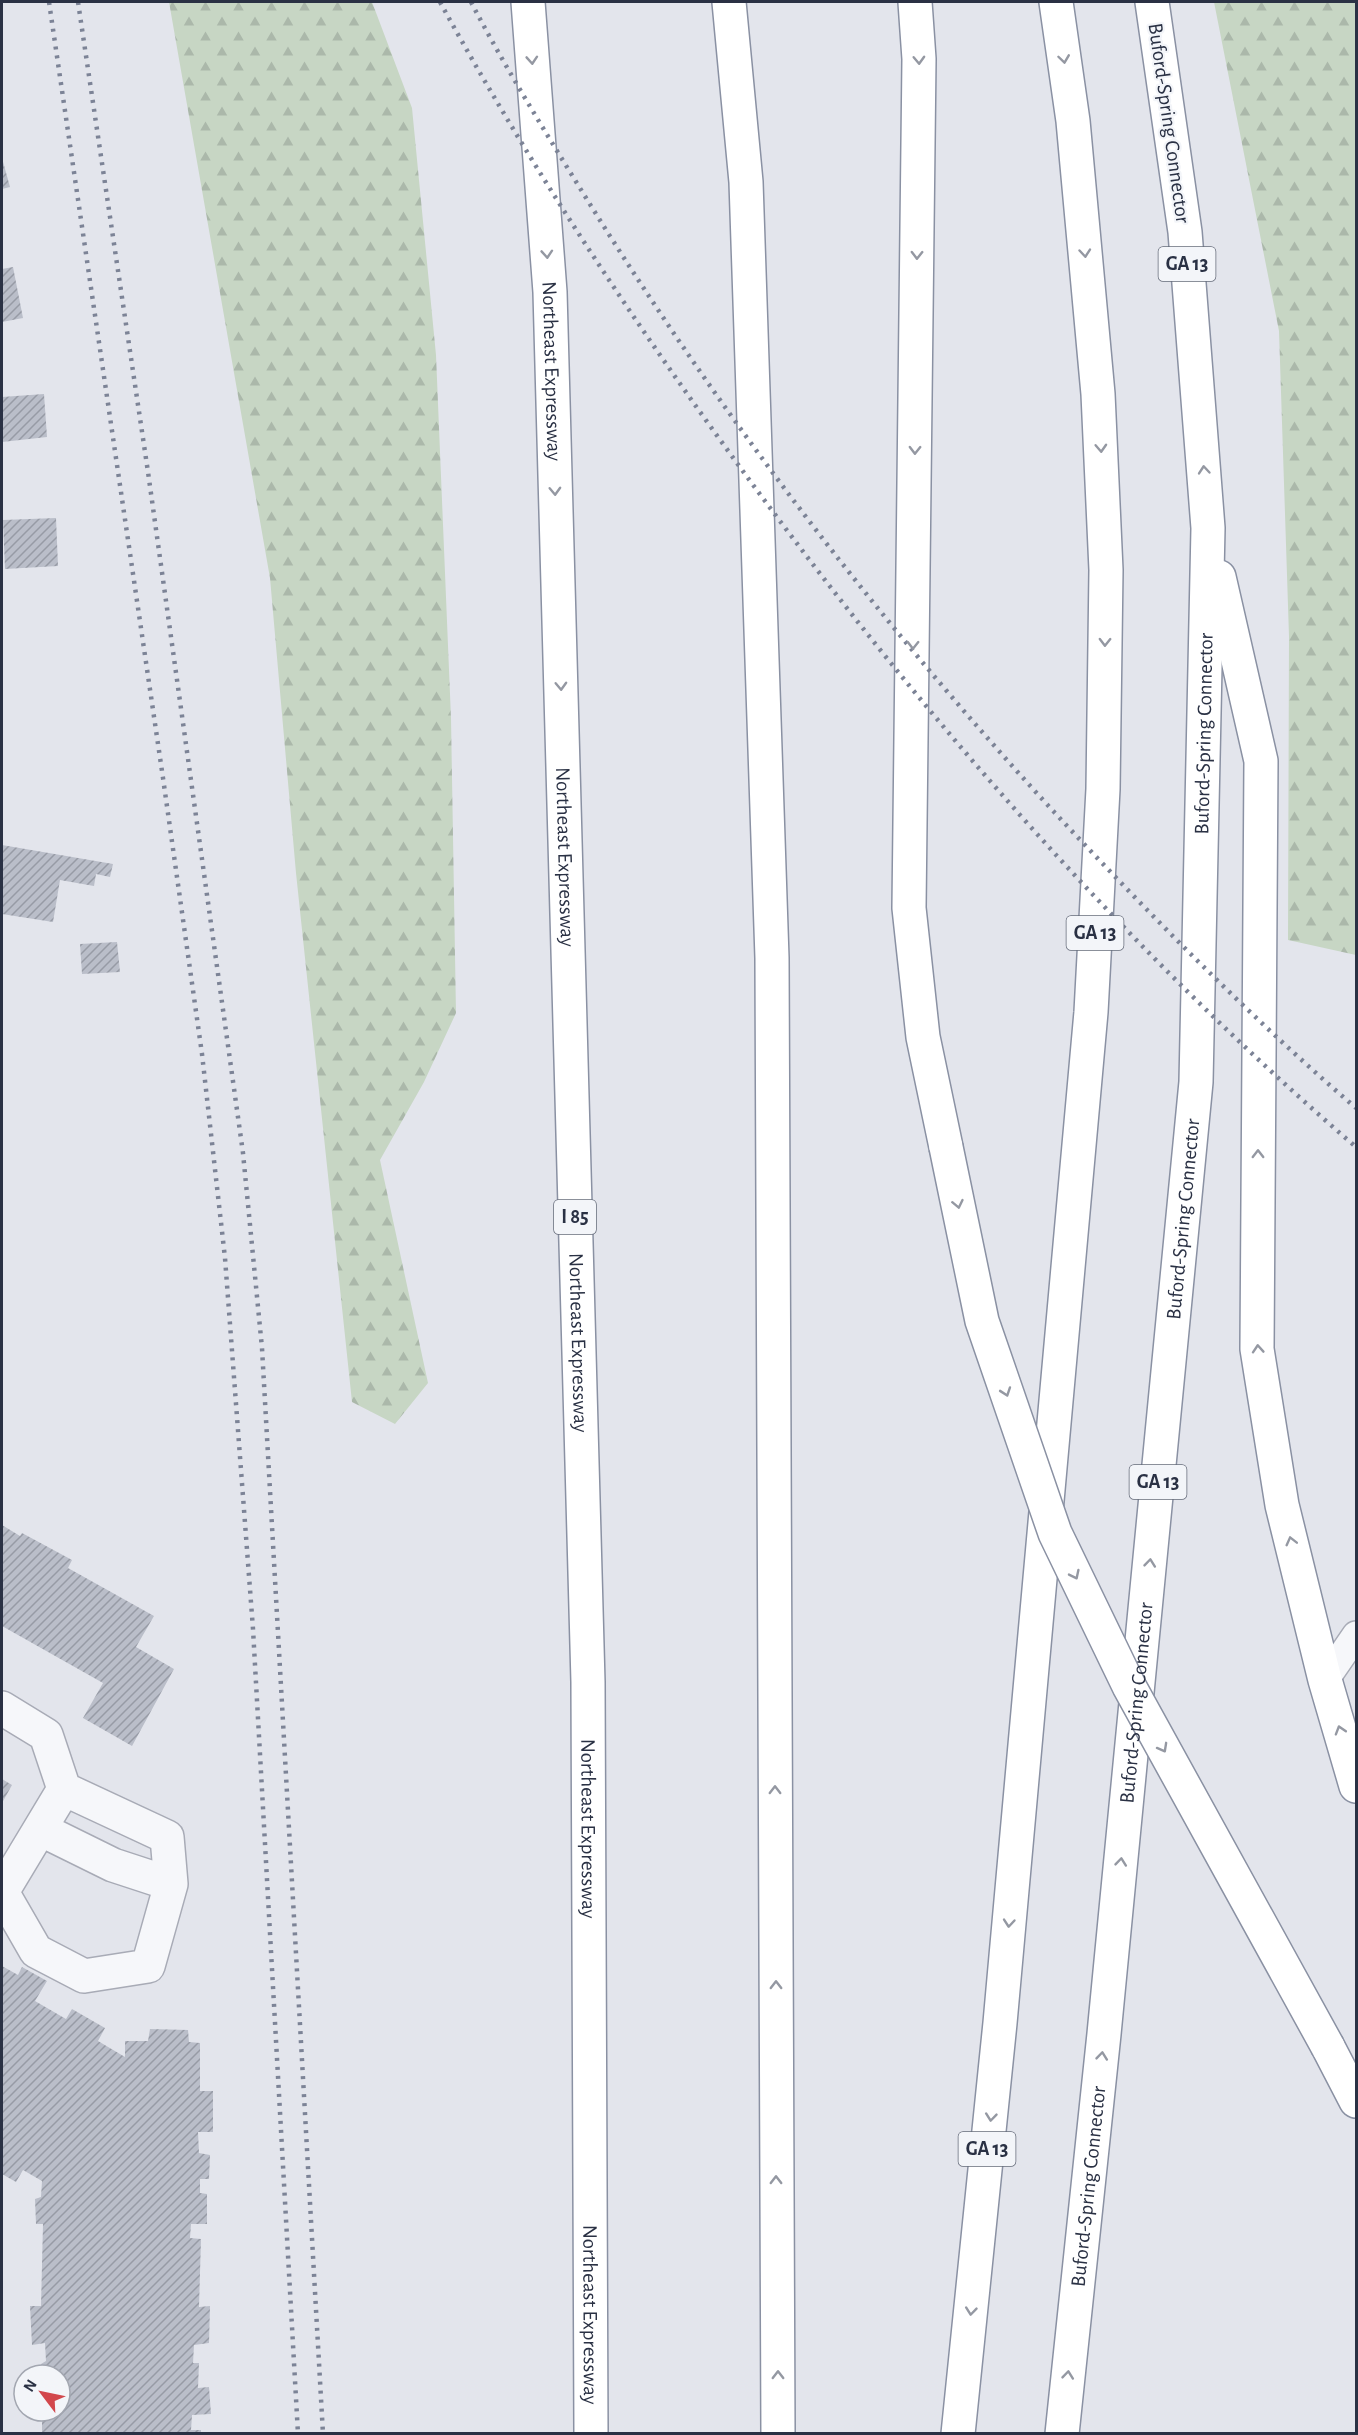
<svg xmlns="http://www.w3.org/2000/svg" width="1358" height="2435" viewBox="0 0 1358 2435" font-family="'Alegreya Sans',sans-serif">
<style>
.forest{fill:url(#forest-firs)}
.building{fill:url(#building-hatch)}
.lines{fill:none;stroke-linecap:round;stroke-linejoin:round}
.service-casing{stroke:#a8abb6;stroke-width:30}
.minor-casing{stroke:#a8abb6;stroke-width:36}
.motorway-casing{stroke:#8a91a3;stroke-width:36}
.service{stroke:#f6f7fa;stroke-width:27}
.minor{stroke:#f6f7fa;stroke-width:33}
.motorway{stroke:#fff;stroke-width:33}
.rail{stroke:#7c8396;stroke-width:4.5;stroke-dasharray:3 6;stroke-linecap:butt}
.motorway-bridge-casing{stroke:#8a91a3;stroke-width:36;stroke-linecap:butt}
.motorway-bridge{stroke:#fff;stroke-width:33}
.oneway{stroke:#9498a2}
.labels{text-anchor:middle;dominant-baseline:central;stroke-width:4.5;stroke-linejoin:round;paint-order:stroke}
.shield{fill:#f3f5f9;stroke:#666c7a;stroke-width:1.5}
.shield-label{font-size:20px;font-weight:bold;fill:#2a3144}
.street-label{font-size:21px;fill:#2a3144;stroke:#f3f5f9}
</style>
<defs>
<pattern id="forest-firs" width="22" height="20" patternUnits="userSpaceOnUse" patternTransform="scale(1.5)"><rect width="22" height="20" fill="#c7d6c4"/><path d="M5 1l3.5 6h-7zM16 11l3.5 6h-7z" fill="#abb8aa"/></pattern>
<pattern id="building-hatch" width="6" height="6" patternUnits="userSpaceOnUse" patternTransform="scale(1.5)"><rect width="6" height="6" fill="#babec9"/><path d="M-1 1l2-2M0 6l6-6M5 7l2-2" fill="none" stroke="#979ba5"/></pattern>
</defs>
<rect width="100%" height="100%" fill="#e3e5ec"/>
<path class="forest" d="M169,2H372L412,108L436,355L451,718L456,1013L424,1082L380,1160L428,1383L395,1424L352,1402L296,873L270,578Z
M1214,2H1356V955L1288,940L1289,636L1279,331Z"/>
<path class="building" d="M2,158L10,187L2,189Z
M13,267L23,318L2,322V269Z
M44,394L47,437L2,442V397Z
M56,518L58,566L5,569L3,520Z
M2,845L113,864L110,877L96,874L94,886L60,880L53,922L2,914Z
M117,942L120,972L82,974L80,944Z
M2,1525L20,1536L22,1533L72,1560L68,1568L154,1616L136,1647L174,1669L132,1746L83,1718L103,1683L2,1626Z
M2,1779L12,1785L2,1803Z
M2,1966L18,1975L22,1967L47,1981L35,2001L66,2019L72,2009L105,2028L98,2041L125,2057V2041H148L150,2029L188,2030L189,2042L200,2043V2091H213V2132H198L199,2153L210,2155L209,2179H200V2193L207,2194V2224H191L190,2238L201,2239L199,2307L210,2306L209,2343L194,2345L193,2363H199L198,2388L209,2387L211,2414L192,2415L191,2430H201V2434H42V2415L35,2414V2411H60V2375H42L41,2364L46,2361L45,2343L32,2345L30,2306H41L43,2224H36L35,2199L41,2197L42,2181L23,2170L16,2182L2,2174Z"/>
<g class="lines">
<g class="service-casing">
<path id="service" d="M1325,1680L1356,1635"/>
</g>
<g class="minor-casing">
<path id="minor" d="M2,1708L46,1735L64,1789
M2,1892L36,1951L84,1976L148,1966L171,1884
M2,1893V1892L64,1789L167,1837L171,1884L113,1865L40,1829"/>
</g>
<g class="motorway-casing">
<g id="motorway">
<path id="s1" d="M528,2L550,292L588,1682L591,2434"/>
<path d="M729,2L746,182L772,958L778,2434"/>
<path d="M915,2L919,59L909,908L923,1037L946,1147"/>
<path d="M1219,577L1261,761L1257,1349L1282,1505L1325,1680L1356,1786"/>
<path d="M1328,2047L1356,2101"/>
<path d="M958,2434L1000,2023L1091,1012L1103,789L1106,570L1098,394L1073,121L1056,2"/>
<path id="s2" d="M1062,2434L1104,2034L1196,1082L1208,528L1185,232L1152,2"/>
</g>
</g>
<use href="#service" class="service"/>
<use href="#minor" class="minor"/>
<use href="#motorway" class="motorway"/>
<path class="rail" d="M49,2L163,778L202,1054L225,1258L253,1629L298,2434
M78,2L148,472L243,1153L262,1348L323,2434
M440,2C530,166 634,323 745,474C925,719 1126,949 1356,1147
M471,2C505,67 544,130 583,193C720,415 878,621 1055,813C1151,916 1249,1016 1356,1108"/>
<g class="motorway-bridge-casing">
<path id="motorway-bridge" d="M946,1147L982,1321L1055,1533L1129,1686L1328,2047"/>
</g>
<use href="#motorway-bridge" class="motorway-bridge"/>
</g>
<defs><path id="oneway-chevron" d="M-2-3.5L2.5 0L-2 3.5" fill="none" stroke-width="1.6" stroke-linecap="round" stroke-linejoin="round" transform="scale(1.5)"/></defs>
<g class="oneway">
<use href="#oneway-chevron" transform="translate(1064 59) rotate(82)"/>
<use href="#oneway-chevron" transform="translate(532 60) rotate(86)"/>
<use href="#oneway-chevron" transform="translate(919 60) rotate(88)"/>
<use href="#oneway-chevron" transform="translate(1085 253) rotate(85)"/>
<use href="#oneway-chevron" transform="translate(547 254) rotate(86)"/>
<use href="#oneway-chevron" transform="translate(917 255) rotate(91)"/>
<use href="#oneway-chevron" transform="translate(1101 448) rotate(87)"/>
<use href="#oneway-chevron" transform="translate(915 450) rotate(91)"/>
<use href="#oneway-chevron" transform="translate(1204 470) rotate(-95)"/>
<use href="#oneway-chevron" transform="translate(555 491) rotate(88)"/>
<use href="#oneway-chevron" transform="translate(1105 642) rotate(91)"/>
<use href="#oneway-chevron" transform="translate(913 645) rotate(91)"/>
<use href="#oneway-chevron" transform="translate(561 686) rotate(88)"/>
<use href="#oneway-chevron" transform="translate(1258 1154) rotate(-90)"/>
<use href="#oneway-chevron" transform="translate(958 1204) rotate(78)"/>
<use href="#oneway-chevron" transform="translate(1258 1349) rotate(-94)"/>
<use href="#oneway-chevron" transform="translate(1006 1392) rotate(71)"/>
<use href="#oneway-chevron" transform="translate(1291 1541) rotate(-104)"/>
<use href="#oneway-chevron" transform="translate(1150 1563) rotate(-84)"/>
<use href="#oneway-chevron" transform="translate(1075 1575) rotate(64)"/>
<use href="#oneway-chevron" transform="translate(1340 1730) rotate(-107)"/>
<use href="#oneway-chevron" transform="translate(1163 1748) rotate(61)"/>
<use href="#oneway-chevron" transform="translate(775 1790) rotate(-90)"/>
<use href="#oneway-chevron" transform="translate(1121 1862) rotate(-84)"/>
<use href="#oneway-chevron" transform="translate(1009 1923) rotate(95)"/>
<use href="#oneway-chevron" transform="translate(776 1985) rotate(-90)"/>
<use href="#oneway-chevron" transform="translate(1102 2056) rotate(-84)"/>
<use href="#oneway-chevron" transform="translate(991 2117) rotate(96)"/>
<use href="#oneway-chevron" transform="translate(776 2180) rotate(-90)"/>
<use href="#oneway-chevron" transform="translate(971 2311) rotate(96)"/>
<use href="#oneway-chevron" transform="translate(778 2375) rotate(-90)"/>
<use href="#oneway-chevron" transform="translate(1068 2375) rotate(-84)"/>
</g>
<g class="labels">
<g class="shield">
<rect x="1158.5" y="247" width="57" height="34" rx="4.5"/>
<rect x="1066.5" y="916" width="57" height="34" rx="4.5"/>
<rect x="554" y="1200" width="42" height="34" rx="4.5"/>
<rect x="1129.5" y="1465" width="57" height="34" rx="4.5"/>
<rect x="958.5" y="2132" width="57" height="34" rx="4.5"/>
</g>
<g class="shield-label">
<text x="1187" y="264">GA 13</text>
<text x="1095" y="933">GA 13</text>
<text x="575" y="1217">I 85</text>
<text x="1158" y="1482">GA 13</text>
<text x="987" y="2149">GA 13</text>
</g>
<g class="street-label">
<text transform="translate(1169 123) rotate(82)">Buford-Spring Connector</text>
<text stroke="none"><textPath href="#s1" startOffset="370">Northeast Expressway</textPath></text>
<text stroke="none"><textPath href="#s2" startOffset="1707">Buford-Spring Connector</textPath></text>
<text stroke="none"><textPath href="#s1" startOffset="856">Northeast Expressway</textPath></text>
<text stroke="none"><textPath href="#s2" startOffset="1221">Buford-Spring Connector</textPath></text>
<text stroke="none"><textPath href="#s1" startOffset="1342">Northeast Expressway</textPath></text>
<text stroke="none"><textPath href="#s2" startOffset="735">Buford-Spring Connector</textPath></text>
<text stroke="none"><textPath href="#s1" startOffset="1828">Northeast Expressway</textPath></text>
<text stroke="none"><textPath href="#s2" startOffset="249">Buford-Spring Connector</textPath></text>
<text stroke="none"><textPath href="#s1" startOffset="2314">Northeast Expressway</textPath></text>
</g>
</g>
<rect width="1358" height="2435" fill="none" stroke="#2a3144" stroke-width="6"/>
<g transform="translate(42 2393) rotate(302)"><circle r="28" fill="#f3f5f9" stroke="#a3a7b1" stroke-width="1.5"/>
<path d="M0-4.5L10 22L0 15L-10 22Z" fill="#d2474c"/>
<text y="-9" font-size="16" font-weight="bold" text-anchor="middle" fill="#2a3144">N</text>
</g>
</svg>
